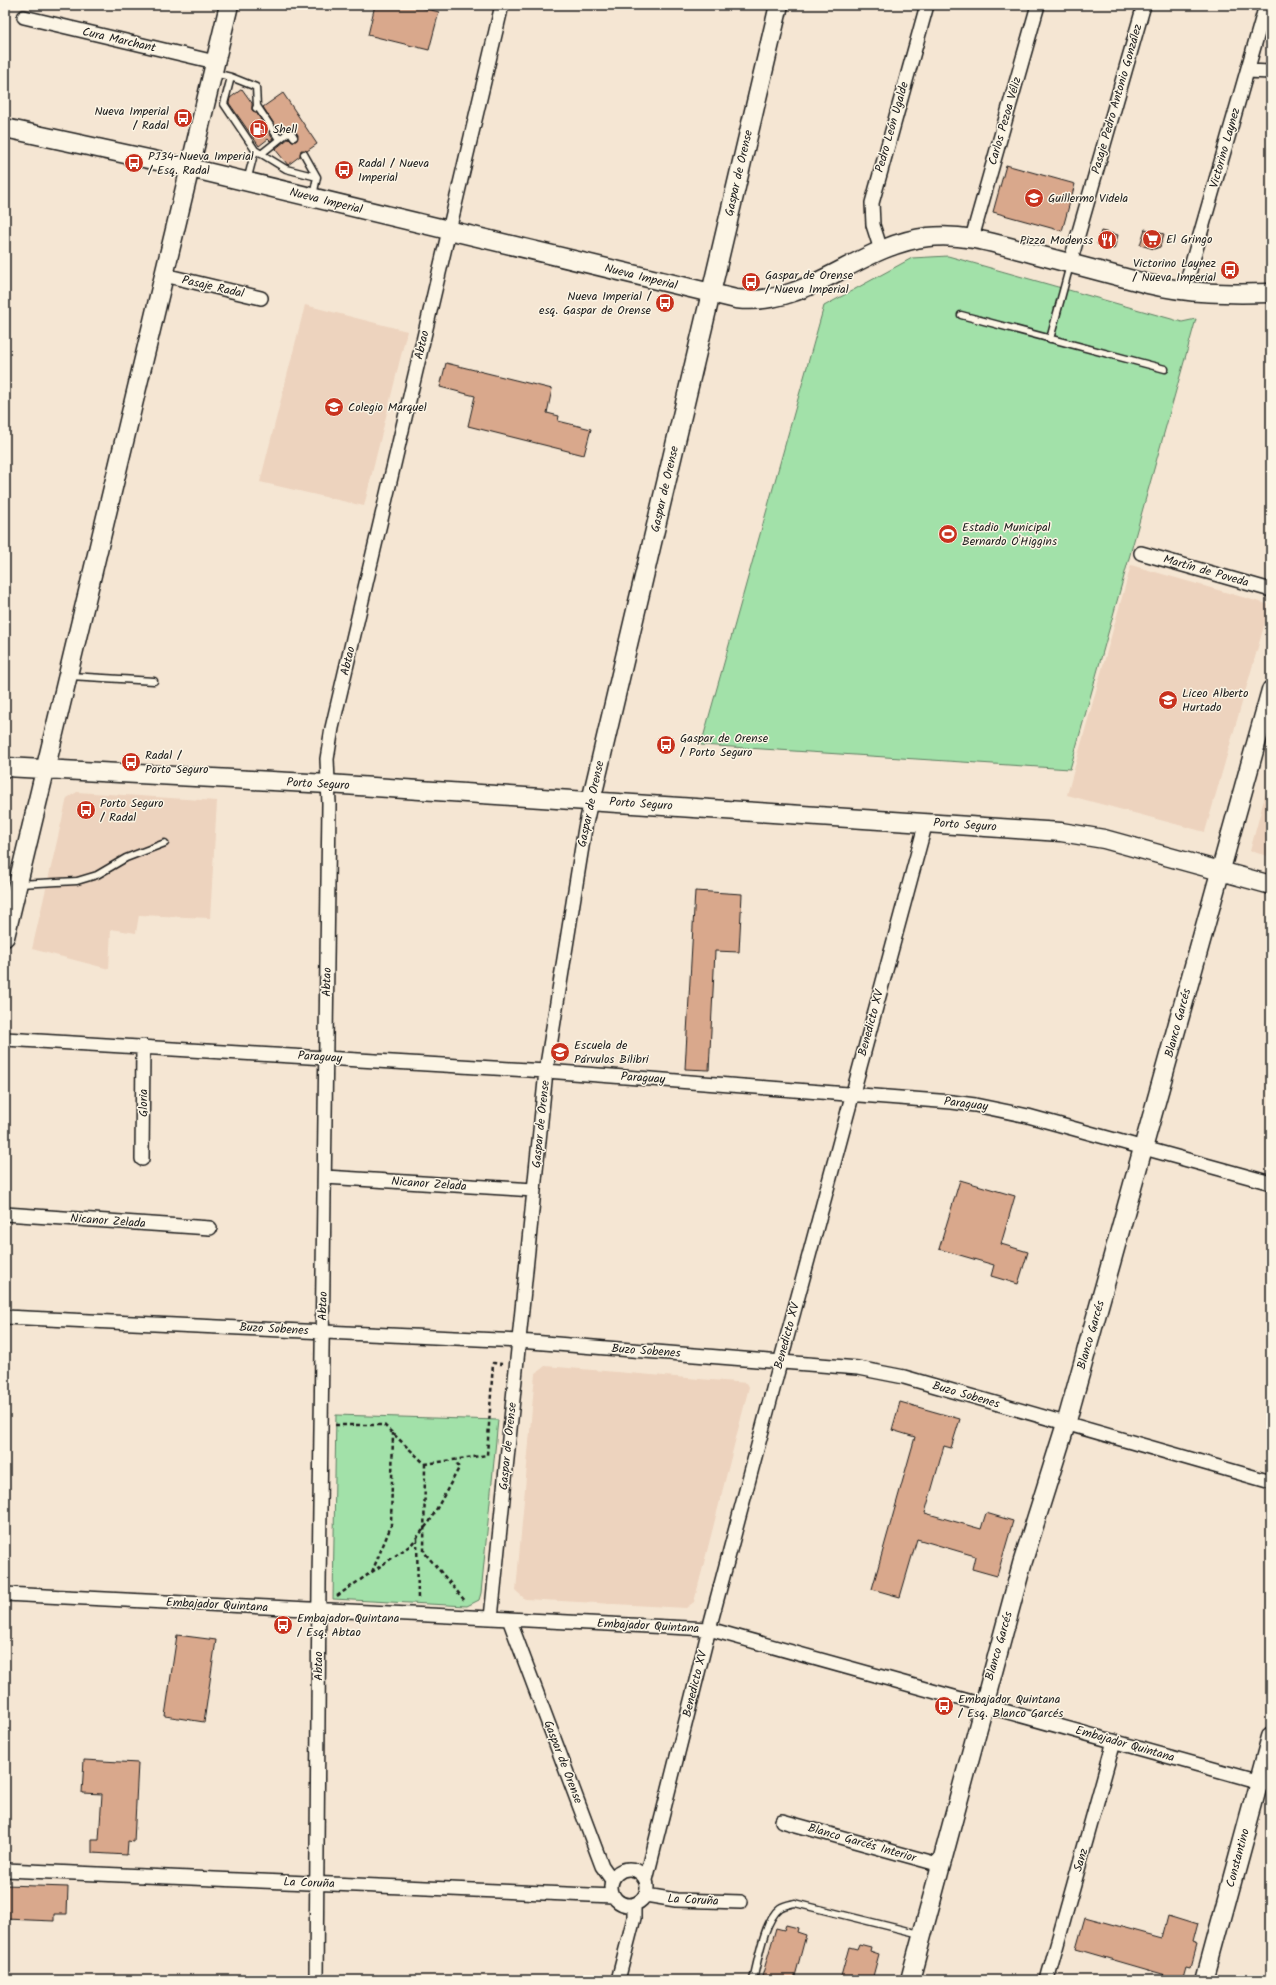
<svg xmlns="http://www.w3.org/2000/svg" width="1276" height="1985" viewBox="0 0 1276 1985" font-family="Kalam,sans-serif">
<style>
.built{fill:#edd3be}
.green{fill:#a2e1a9;stroke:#5f7e62}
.building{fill:#d9a88c;stroke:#1c1c1c}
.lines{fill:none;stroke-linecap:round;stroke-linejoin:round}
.lane-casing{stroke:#1c1c1c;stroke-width:9}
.street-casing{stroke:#1c1c1c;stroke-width:16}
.secondary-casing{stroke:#1c1c1c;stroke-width:21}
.path{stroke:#1c1c1c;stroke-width:2.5;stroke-dasharray:4 3;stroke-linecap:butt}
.lane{stroke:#fcf5e5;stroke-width:6}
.street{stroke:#fcf5e5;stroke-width:13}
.secondary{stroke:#fcf5e5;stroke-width:18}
.labels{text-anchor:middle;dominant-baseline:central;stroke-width:3;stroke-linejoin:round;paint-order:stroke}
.street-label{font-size:12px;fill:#1c1c1c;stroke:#fcf5e5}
.poi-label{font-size:12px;fill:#1c1c1c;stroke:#fcf5e5;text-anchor:start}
</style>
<rect width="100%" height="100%" fill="#f5e6d3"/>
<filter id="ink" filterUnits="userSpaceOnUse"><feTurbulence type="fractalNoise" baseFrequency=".025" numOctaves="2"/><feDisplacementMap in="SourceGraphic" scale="8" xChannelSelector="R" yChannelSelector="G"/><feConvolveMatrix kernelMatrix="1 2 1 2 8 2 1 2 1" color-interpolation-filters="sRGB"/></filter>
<g filter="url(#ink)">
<path class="built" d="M305,305L407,331L364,506L260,482Z
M1131,565L1270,605L1205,832L1067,795Z
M1271,774V857L1250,851Z
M77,792L217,801L210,918L139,915L136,933L111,929L109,969L32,949L67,798Z
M545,1366L747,1383L749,1387L694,1602L686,1608L525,1599L516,1591L535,1374Z"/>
<path class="green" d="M948,256L1182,322L1196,319L1070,769L701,745L824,306L912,258Z
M336,1415L498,1420L481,1593L479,1600L467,1606L333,1599Z"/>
<path class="building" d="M375,5H411L439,12L429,50L368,35Z
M242,89L252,103V110L256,112L273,139L270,141L268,139L259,146L229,103L230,98Z
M283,93L317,144L307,151L301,150L300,156L288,165L275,149L289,138L292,141H296L298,135L293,128L290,127L280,133L263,107Z
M1006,165L1075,184L1062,231L993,212Z
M1145,229L1164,234L1160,247L1154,249L1140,245Z
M1101,231L1118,235L1114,249L1097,244Z
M446,363L552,389L547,413L559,416L558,421L591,429L584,455L468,426L475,396L440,387Z
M695,891L742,894L739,952L715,951L709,1070L685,1069Z
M960,1180L1015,1196L1001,1244L1028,1252L1018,1284L991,1276L994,1265L939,1249Z
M900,1402L960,1419L951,1448L944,1446L925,1513L981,1529L986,1513L1013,1521L997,1576L972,1569L975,1556L917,1539L900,1597L872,1589L915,1437L892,1430Z
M177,1635L216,1640L204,1722L165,1716Z
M84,1760L138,1763L134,1842L128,1841L127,1855L92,1853V1840H99L102,1794L82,1793Z
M5,1885L68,1887L67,1914H54V1921L5,1919Z
M1168,1915L1197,1924L1192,1943L1197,1945L1191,1967L1187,1966L1183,1980L1076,1949L1085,1917L1162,1938Z
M786,1925L798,1928L797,1932L806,1935L794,1980H761L776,1928L784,1930Z
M859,1944L871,1947L870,1951L879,1954L872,1980H840L849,1947L857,1949Z"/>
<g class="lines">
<g class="lane-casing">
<path id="lane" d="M214,73L231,77L256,87L257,106L256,108
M231,77L224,104L255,150
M257,106L279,139
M261,154L290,131L294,137
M304,154L317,177L313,196
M247,181L255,150L286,169L317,177
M961,315L1165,369
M1050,339L1070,265
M70,676L154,681
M19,884L77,881L97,875L126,858L165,843
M753,1980C758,1961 764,1920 780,1908C784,1905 791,1904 795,1903L920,1934"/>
</g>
<g class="street-casing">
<path id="street" d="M24,17L215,62
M1247,71L1271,72
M972,238L1038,5
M881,250L873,225L872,203L927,5
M1070,263L1144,5
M164,275L261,298
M1184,291L1266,5
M1141,553L1271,590
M5,1039L546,1071L952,1102L975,1105L1028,1116L1271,1183
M142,1159L143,1046
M325,1177L534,1190
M5,1214L210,1228
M5,1317L519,1341L858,1368L904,1377L1271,1482
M5,1594L709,1629L1271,1785
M491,1618L546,1071L585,828L591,801
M509,1619L602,1866L612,1880
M782,1821L941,1865
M611 1887a18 18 0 1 1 36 0a18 18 0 1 1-36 0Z
M5,1870L613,1896
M646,1880L709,1629L776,1378L926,822
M646,1895L676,1900L741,1902
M316,1980L319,1585L329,804L327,759L332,728L502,5
M618,1980L634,1918V1905
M1047,1980L1114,1741"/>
</g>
<g class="secondary-casing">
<path id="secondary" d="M5,128L190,168L736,299C808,308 858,245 928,237C964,233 997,244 1031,253C1070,263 1109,274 1148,284C1189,294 1229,294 1271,293
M5,767L328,784L1061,832L1104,839L1271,885
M591,801L779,5
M5,937L229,5
M910,1980L1022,1564L1066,1424L1271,690
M1205,1980L1271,1737"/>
</g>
<path class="path" d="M335,1425H384L425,1464L424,1552L466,1602
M425,1464L487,1455L493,1363L502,1364
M417,1538L418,1601
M372,1572L391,1526L393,1433
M337,1596L411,1545L430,1521L459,1468L455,1460"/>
<use href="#lane" class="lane"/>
<use href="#street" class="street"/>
<use href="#secondary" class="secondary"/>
</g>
</g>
<defs>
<g id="bus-disc" transform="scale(1)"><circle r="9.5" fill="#c8321e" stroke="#fcf5e5"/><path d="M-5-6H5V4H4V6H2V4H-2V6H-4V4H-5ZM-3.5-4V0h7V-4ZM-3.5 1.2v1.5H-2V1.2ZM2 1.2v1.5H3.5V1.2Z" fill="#fff"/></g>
<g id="fuel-disc" transform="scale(1)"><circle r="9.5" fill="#c8321e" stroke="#fcf5e5"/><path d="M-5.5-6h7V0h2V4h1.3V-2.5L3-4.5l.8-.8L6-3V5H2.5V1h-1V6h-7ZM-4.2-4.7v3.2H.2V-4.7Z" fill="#fff"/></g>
<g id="school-disc" transform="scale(1)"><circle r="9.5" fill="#c8321e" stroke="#fcf5e5"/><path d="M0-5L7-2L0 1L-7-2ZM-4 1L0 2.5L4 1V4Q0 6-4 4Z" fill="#fff"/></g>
<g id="supermarket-disc" transform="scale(1)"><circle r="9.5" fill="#c8321e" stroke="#fcf5e5"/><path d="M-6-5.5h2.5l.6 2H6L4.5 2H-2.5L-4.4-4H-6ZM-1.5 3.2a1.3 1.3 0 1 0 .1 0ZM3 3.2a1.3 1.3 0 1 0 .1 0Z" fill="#fff"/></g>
<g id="restaurant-disc" transform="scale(1)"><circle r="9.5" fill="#c8321e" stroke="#fcf5e5"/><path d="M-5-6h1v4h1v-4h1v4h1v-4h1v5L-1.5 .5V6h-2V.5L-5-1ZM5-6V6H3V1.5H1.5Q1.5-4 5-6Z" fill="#fff"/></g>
<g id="stadium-disc" transform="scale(1)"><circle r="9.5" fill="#c8321e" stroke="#fcf5e5"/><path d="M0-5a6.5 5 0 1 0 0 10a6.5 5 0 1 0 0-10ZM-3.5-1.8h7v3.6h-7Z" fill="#fff"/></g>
</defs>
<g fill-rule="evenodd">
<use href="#bus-disc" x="183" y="118"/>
<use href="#fuel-disc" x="259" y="129"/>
<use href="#bus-disc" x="134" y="163"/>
<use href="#bus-disc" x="344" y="170"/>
<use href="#school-disc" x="1034" y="198"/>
<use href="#supermarket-disc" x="1152" y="239"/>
<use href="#restaurant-disc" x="1107" y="240"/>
<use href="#bus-disc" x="1230" y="270"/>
<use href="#bus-disc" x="751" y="282"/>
<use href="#bus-disc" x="665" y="303"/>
<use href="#school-disc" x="334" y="407"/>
<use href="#stadium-disc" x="948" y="534"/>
<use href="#school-disc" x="1168" y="700"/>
<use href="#bus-disc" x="666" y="745"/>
<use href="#bus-disc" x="131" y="762"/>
<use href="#bus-disc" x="86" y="810"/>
<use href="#school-disc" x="560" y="1052"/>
<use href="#bus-disc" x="283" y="1625"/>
<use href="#bus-disc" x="944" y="1706"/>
</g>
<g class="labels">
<g class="street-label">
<text transform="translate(119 40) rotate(13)">Cura Marchant</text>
<text transform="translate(1117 99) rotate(-74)">Pasaje Pedro Antonio González</text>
<text transform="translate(1005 121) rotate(-74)">Carlos Pezoa Véliz</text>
<text transform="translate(892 127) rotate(-74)">Pedro León Ugalde</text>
<text transform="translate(1225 148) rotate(-74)">Victorino Laynez</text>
<text transform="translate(739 173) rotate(-77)">Gaspar de Orense</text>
<text transform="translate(326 201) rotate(14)">Nueva Imperial</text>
<text transform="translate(641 277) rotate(14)">Nueva Imperial</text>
<text transform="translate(213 287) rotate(13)">Pasaje Radal</text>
<text transform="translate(422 345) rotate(-77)">Abtao</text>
<text transform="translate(665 489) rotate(-77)">Gaspar de Orense</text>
<text transform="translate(1206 571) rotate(16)">Martín de Poveda</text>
<text transform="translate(348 661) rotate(-77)">Abtao</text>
<text transform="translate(318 784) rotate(3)">Porto Seguro</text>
<text transform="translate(591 804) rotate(-78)">Gaspar de Orense</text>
<text transform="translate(641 804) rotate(4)">Porto Seguro</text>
<text transform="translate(965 825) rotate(4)">Porto Seguro</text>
<text transform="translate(327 982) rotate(-89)">Abtao</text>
<text transform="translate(871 1023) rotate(-75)">Benedicto XV</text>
<text transform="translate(1178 1023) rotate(-75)">Blanco Garcés</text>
<text transform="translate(320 1057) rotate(4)">Paraguay</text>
<text transform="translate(643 1078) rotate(4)">Paraguay</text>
<text transform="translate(143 1103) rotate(-90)">Gloria</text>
<text transform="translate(966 1104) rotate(7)">Paraguay</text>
<text transform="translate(541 1124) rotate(-84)">Gaspar de Orense</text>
<text transform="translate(429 1184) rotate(4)">Nicanor Zelada</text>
<text transform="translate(108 1221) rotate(4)">Nicanor Zelada</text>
<text transform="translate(323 1306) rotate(-89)">Abtao</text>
<text transform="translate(274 1329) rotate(3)">Buzo Sobenes</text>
<text transform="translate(1091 1335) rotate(-74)">Blanco Garcés</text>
<text transform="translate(787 1336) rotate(-75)">Benedicto XV</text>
<text transform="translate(646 1351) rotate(4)">Buzo Sobenes</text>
<text transform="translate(966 1395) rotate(16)">Buzo Sobenes</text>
<text transform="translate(508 1446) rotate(-84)">Gaspar de Orense</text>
<text transform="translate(217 1605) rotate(3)">Embajador Quintana</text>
<text transform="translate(648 1626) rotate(3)">Embajador Quintana</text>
<text transform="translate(999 1646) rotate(-74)">Blanco Garcés</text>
<text transform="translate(318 1666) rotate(-90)">Abtao</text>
<text transform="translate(695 1684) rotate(-76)">Benedicto XV</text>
<text transform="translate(1125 1744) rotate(16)">Embajador Quintana</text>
<text transform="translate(563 1762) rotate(69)">Gaspar de Orense</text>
<text transform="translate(862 1843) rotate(16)">Blanco Garcés Interior</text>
<text transform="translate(1238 1858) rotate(-75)">Constantino</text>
<text transform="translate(1081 1860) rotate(-74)">Sanz</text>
<text transform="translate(309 1883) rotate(2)">La Coruña</text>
<text transform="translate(693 1900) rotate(3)">La Coruña</text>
</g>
<g class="poi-label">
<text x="169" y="111" text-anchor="end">Nueva Imperial<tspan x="169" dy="14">/ Radal</tspan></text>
<text x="273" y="129">Shell</text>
<text x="148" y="156">PJ34-Nueva Imperial<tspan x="148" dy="14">/ Esq. Radal</tspan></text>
<text x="358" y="163">Radal / Nueva<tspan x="358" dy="14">Imperial</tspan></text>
<text x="1048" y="198">Guillermo Videla</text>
<text x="1166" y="239">El Gringo</text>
<text x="1093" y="240" text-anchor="end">Pizza Modenss</text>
<text x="1216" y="263" text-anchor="end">Victorino Laynez<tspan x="1216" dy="14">/ Nueva Imperial</tspan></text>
<text x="765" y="275">Gaspar de Orense<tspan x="765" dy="14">/ Nueva Imperial</tspan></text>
<text x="651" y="296" text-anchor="end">Nueva Imperial /<tspan x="651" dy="14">esq. Gaspar de Orense</tspan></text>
<text x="348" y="407">Colegio Marquel</text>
<text x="962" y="527">Estadio Municipal<tspan x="962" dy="14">Bernardo O'Higgins</tspan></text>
<text x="1182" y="693">Liceo Alberto<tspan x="1182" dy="14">Hurtado</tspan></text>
<text x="680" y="738">Gaspar de Orense<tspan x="680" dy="14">/ Porto Seguro</tspan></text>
<text x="145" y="755">Radal /<tspan x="145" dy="14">Porto Seguro</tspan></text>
<text x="100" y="803">Porto Seguro<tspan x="100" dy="14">/ Radal</tspan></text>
<text x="574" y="1045">Escuela de<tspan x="574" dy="14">Párvulos Bilibri</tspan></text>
<text x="297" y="1618">Embajador Quintana<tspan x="297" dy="14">/ Esq. Abtao</tspan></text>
<text x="958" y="1699">Embajador Quintana<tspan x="958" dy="14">/ Esq. Blanco Garcés</tspan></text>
</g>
</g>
<rect width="1276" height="1985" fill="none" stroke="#fcf5e5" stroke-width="20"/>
<rect x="10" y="10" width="1256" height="1965" fill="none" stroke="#1c1c1c" stroke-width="1.5" filter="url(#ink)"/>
</svg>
